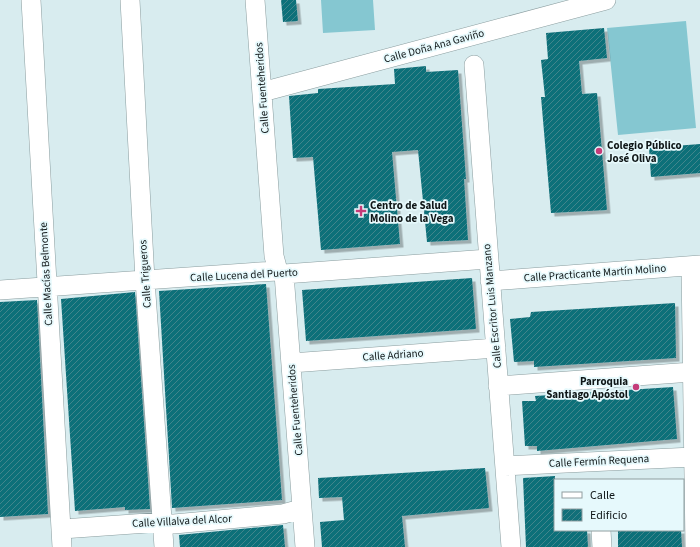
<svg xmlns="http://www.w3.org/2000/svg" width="700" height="547" viewBox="0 0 700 547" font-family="'Source Sans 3',sans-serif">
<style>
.pitch{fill:#85c7d1}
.building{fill:url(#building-hatch);filter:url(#shadow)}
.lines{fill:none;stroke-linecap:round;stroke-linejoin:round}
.street-casing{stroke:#8a9d9f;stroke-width:20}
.street{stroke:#fff;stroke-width:19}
.poi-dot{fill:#c53c79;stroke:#e6f9fc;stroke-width:1.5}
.labels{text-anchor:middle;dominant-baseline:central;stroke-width:3.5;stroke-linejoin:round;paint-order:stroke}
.street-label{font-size:11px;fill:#0f1617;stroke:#e6f9fc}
.poi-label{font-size:11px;font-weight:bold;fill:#0f1617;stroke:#e6f9fc;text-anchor:start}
</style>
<defs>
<pattern id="building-hatch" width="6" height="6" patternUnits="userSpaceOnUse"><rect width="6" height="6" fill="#116f79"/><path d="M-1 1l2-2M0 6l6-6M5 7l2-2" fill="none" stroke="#43858c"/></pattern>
<filter id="shadow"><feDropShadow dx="3.5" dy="3.5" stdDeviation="0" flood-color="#0004"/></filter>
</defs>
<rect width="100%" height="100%" fill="#d8ecef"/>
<path class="pitch" d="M321,0H373L375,30L323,33Z
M686,21L696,128L618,135L607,28Z"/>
<path class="building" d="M281,0H296L298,21L283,22Z
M604,28L607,58L579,61L582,94L597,93L607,210L551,213L541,97H545L541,60L548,59L546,33Z
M426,66V72L458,70L466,179H464L468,240L427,242L418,150L392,152L400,244L321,250L313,157L293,158L289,96L318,93V89L395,84L394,69Z
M700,144V173L651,177L649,148Z
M472,278L476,329L306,341L302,290Z
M266,284L282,500L172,508L159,291Z
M135,292L150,509L125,510V507L75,511L61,299Z
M37,300L48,514L0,517V302Z
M675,303L676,358L534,367V361L514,362L510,319L530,317L531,312Z
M673,387L677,439L537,451V446H525L522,401H536L535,396Z
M485,468L489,508L402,516L405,547H322L320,522L344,520L342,497L319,498L318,478Z
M555,476V530H587L588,547H526L523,478Z
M283,525L285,547H180L179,535Z
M618,530H681L682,547H618Z"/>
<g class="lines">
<g class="street-casing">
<path id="street" d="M31,0L62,547
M130,0L145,280L164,547
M255,0L274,256L278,271
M474,65L511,547
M262,92L606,0
M691,266L695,547
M284,274L305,547
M490,281L700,265
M0,290L259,272L278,271L284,274L488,259
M291,363L496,348
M498,386L692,372
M505,466L693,457
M62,529L162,522L174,524L283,514L301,509
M601,530L602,547"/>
</g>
<use href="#street" class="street"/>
</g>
<g class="poi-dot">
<circle cx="599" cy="151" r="4"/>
<path d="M359 205h4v4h4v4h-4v4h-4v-4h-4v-4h4z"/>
<circle cx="636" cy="387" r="4"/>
</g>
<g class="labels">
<g class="street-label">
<text transform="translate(434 46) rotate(-15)">Calle Doña Ana Gaviño</text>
<text transform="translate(262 88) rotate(-94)">Calle Fuenteheridos</text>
<text transform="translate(595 273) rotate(-4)">Calle Practicante Martín Molino</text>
<text transform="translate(46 274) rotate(-93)">Calle Macías Belmonte</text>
<text transform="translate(145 274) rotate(-94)">Calle Trigueros</text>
<text transform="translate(244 275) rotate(-3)">Calle Lucena del Puerto</text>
<text transform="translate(492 306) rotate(-95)">Calle Escritor Luis Manzano</text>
<text transform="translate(393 355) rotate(-4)">Calle Adriano</text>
<text transform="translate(295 410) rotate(-95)">Calle Fuenteheridos</text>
<text transform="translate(599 461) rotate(-3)">Calle Fermín Requena</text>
<text transform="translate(182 521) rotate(-3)">Calle Villalva del Alcor</text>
</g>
<g class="poi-label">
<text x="607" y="145">Colegio Público<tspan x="607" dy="13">José Oliva</tspan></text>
<text x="370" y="205">Centro de Salud<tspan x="370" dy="13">Molino de la Vega</tspan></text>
<text x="628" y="381" text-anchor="end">Parroquia<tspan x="628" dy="13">Santiago Apóstol</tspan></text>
</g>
</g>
<rect x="554" y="479" width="130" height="52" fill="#e6f9fc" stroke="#909ea0"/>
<rect x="562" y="492" width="20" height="6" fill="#ffffff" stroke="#909ea0"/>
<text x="590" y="499" font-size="12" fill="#0f1617">Calle</text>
<rect x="562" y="509" width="20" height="12" fill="url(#building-hatch)" stroke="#909ea0"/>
<text x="590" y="519" font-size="12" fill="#0f1617">Edificio</text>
</svg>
